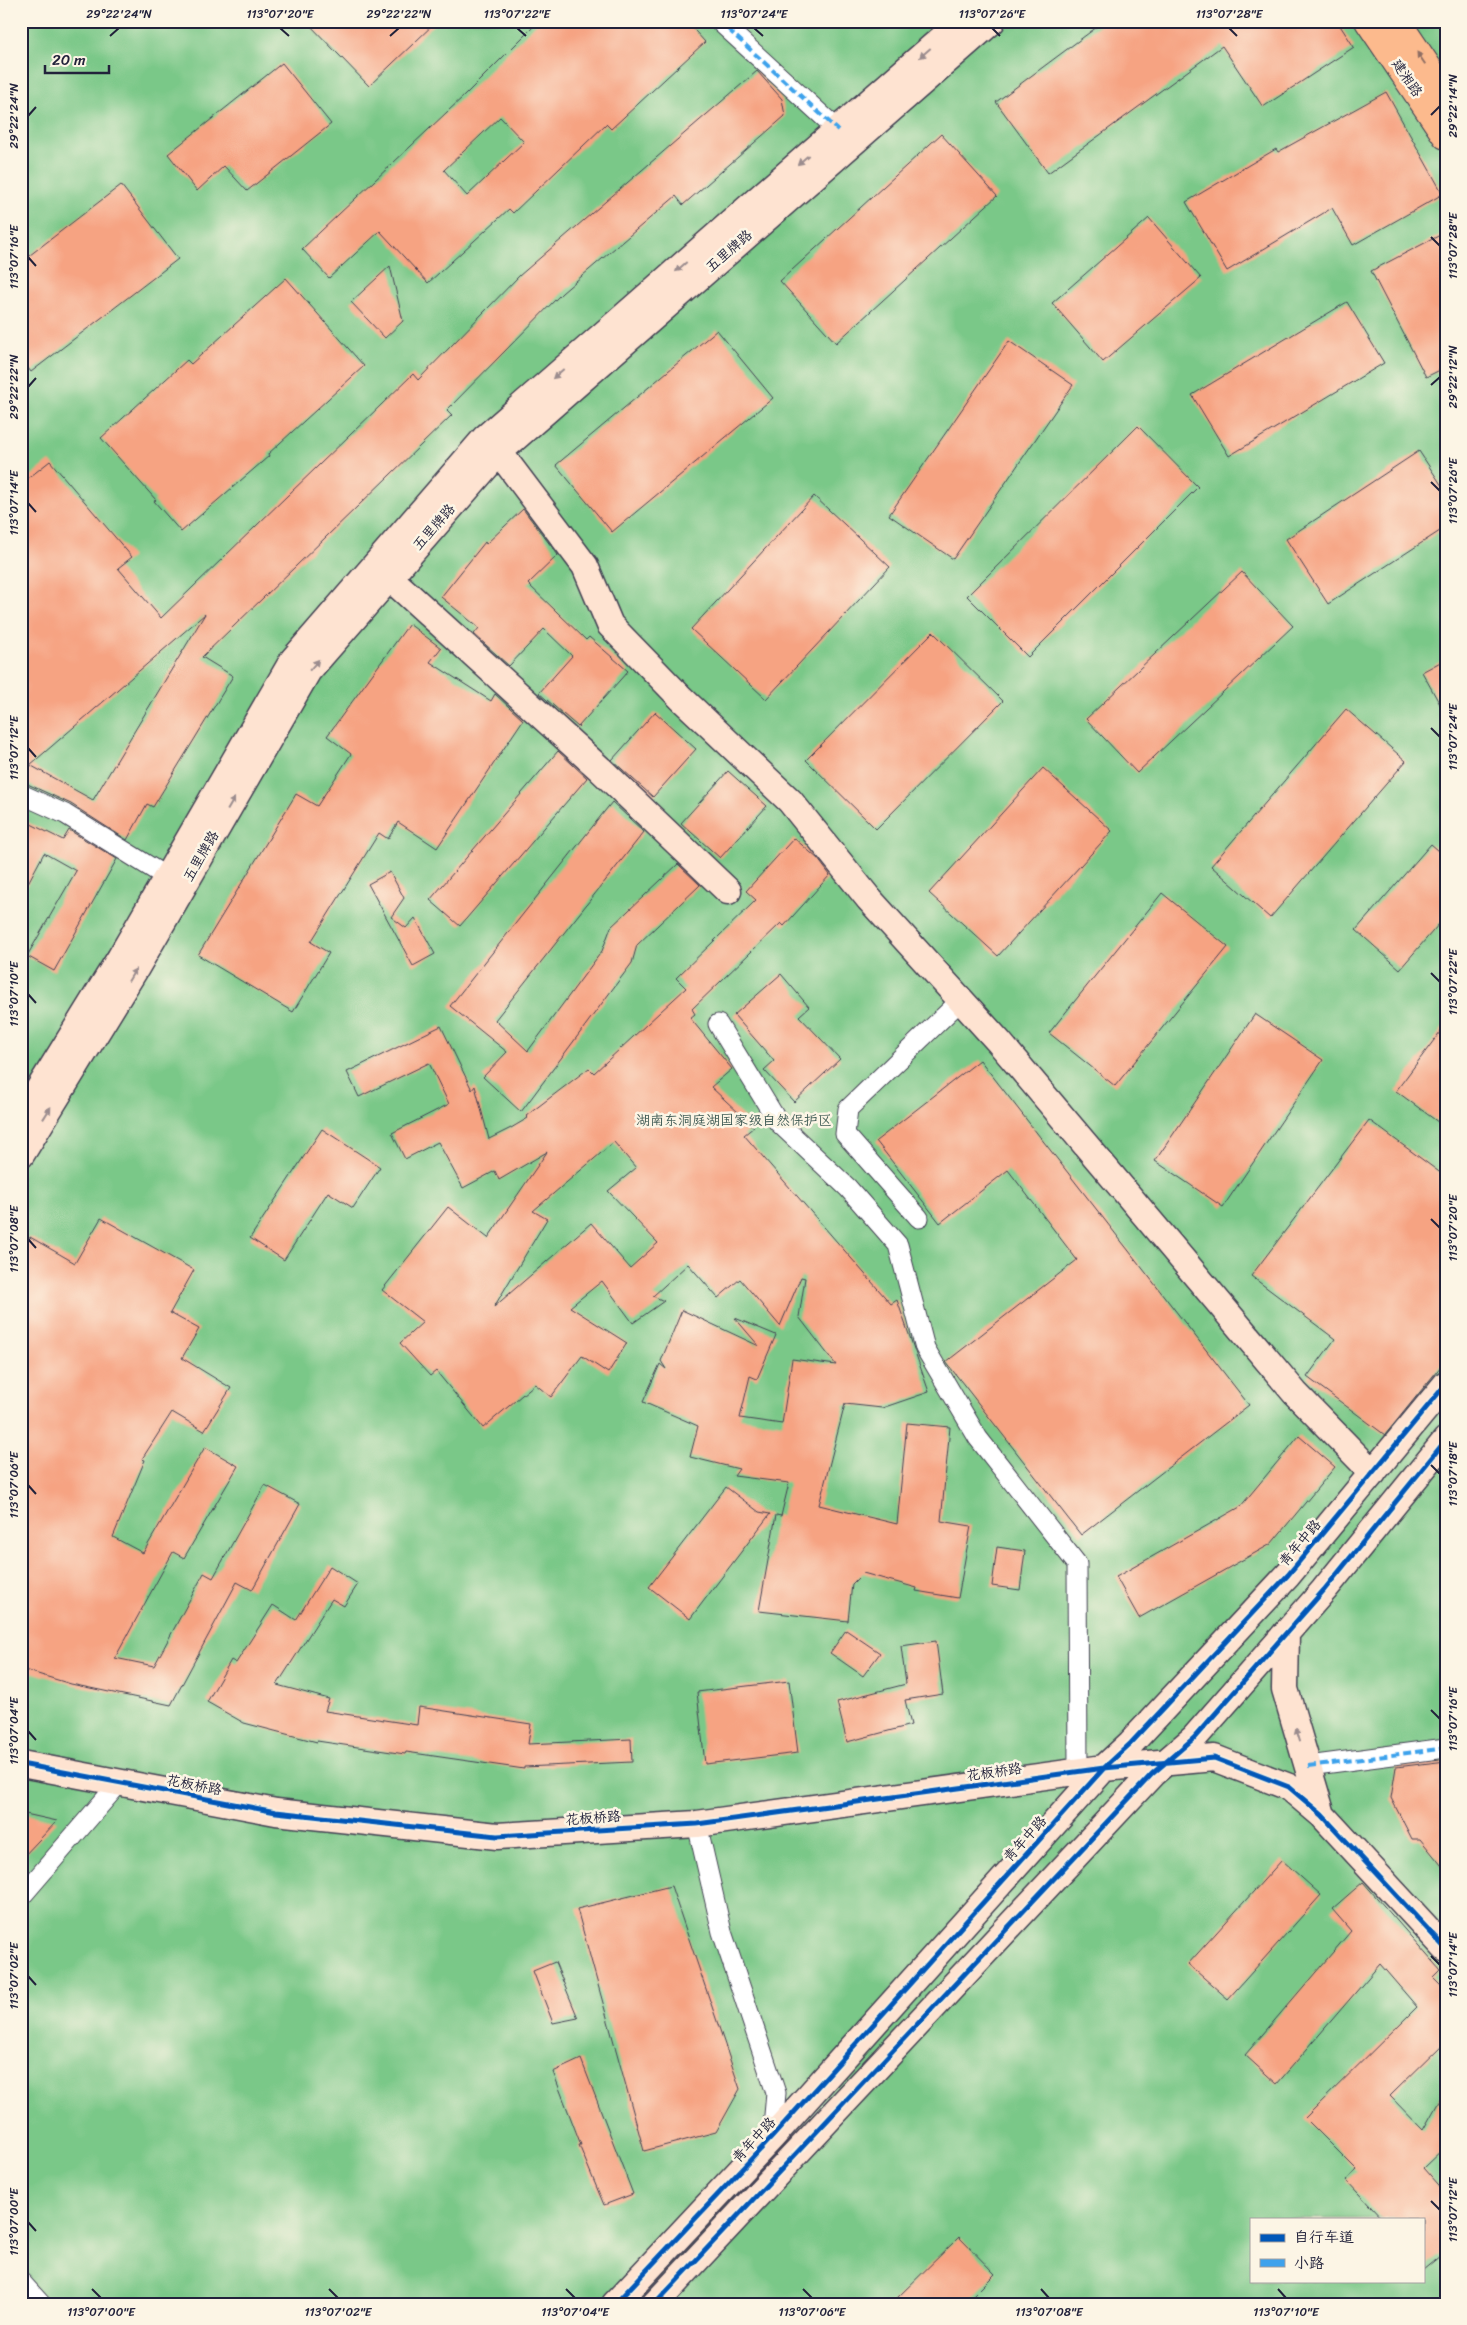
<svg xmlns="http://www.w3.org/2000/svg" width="1467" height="2325" viewBox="0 0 1467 2325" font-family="Sriracha,'LXGW WenKai TC',sans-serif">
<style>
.green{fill:#7ac888;stroke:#4e7562;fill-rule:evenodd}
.building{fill:#f6a382;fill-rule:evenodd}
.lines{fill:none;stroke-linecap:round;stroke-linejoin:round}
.street-casing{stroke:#424052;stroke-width:21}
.secondary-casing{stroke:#424052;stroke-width:29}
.primary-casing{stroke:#424052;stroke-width:30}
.street{stroke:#fff;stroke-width:19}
.secondary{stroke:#fee3d1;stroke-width:26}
.primary{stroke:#fcba8d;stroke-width:28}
.quiet{stroke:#3ea2ec;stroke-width:4;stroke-dasharray:8 4;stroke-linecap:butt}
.cycleway-casing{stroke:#fcf5e5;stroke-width:8}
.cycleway{stroke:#0057b8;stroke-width:5}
.oneway{fill:#9b8c8e}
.oneway2{fill:#8f6e64}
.ticks{fill:none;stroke:#22223b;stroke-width:2}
.labels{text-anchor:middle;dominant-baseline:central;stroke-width:5;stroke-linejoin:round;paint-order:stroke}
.street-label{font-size:14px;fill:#22223b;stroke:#fcf5e5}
.park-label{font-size:14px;fill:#415c56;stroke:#fcf5e5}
.neatline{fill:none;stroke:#22223b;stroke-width:2}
.ticks-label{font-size:12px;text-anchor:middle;fill:#22223b}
</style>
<rect width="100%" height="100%" fill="#fcf5e5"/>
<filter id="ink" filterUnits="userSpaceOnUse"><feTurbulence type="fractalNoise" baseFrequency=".02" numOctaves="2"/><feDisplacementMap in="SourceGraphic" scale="10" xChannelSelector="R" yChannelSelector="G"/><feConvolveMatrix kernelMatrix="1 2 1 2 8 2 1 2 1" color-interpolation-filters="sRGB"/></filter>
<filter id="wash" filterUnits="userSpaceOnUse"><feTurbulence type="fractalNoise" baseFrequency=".0096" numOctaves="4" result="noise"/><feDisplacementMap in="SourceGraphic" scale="20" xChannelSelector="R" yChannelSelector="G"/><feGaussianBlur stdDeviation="1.12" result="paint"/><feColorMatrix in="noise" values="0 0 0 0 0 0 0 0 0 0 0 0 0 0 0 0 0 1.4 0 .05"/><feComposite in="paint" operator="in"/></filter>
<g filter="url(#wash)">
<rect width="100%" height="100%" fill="#f4ecd3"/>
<path class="green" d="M21,21H1446V2304H21ZM1251,2219H1423V2281H1251Z"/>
<g id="blocks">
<path class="building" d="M306,21H437L369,86Z
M539,21H686L705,42L611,129L606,124L513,213L509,209L428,283L380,231L329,278L302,249L465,95ZM500,117L524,142L467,196L444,170Z
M1105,21H1337L1354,47L1263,107L1222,46L1048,173L996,102Z
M282,63L331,124L247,191L224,166L197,191L168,154Z
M757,71L782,99L785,116L683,205L676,196L562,293L447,410L452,415L202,657L233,676L153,807L147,804L127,840L71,804L21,781V484L50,461L132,557L118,568L161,618L413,374L418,380L519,276ZM205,614L93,800L30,765Z
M1386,92L1443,194L1353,245L1332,208L1227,271L1186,202L1276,149L1278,152Z
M941,134L997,196L836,343L780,281Z
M121,185L178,259L31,372L21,359V262Z
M1149,218L1201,278L1103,362L1052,303Z
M1446,232V367L1426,377L1371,271Z
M390,266L403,321L385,338L351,302Z
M286,278L364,366L268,454L269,456L181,532L154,501L156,500L101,438L187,360L191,364Z
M1347,302L1384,363L1229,456L1192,395Z
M717,330L773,398L612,532L556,465Z
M1009,341L1073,385L953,559L889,515Z
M1138,426L1198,487L1028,657L967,596Z
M1419,451L1446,492V527L1328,604L1286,539Z
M814,496L890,567L766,699L691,629Z
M523,509L558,555L528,584L586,640L589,637L628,671L578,727L539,693L572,656L544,629L509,666L474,634L479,628L441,597L485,542L486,544Z
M1242,572L1293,626L1137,773L1086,719Z
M409,624L441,648L430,662L491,701L495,694L523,720L437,848L398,822L388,839L379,833L311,942L329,953L293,1012L198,955L296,794L317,806L351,754L327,736Z
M933,632L1003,701L876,829L806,760Z
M1446,659V715L1422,672Z
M1346,709L1406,761L1270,918L1211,866Z
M655,712L696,749L653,797L612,760Z
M558,751L587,778L460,926L430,900Z
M1043,768L1112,831L998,956L929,893Z
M728,771L767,806L720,858L681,823Z
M612,802L644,832L495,1020L528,1051L602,951L611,927L678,864L700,885L637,945L632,963L521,1112L483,1077L507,1052L450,1006Z
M21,819L63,840L69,830L117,859L54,971L27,956L76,871L44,853L21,896Z
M794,838L818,859L830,875L784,926L781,923L692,1009L695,1014L690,1018L732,1069L711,1087L754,1127L744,1135L891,1304L897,1300L929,1392L882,1408L845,1404L819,1505L897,1524L907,1423L950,1427L941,1521L971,1526L958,1598L916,1591L917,1588L863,1573L852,1584L848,1621L759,1611L776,1515L781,1516L789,1483L734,1476L739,1469L690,1457L698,1426L643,1402L660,1364L666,1369L661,1361L682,1310L759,1346L735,1318L776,1335L757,1379L750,1376L740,1418L782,1424L792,1359L836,1365L799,1317L805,1278L801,1277L780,1326L740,1279L718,1298L688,1264L653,1296L664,1301L633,1323L602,1281L570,1307L627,1343L608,1373L582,1356L551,1397L535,1384L483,1428L436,1371L430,1376L400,1343L423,1322L382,1290L448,1207L488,1238L547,1152L499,1180L495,1171L463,1188L438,1142L405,1159L392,1133L449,1104L429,1063L359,1097L347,1072L441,1026L472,1090L475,1086L489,1139L511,1128L528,1118L526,1116L589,1068L594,1073L686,988L676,978L756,900L746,891ZM614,1142L636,1168L608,1191L658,1243L630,1268L591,1223L494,1307L547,1219L533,1211Z
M1431,844L1446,857V916L1400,969L1356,930Z
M390,872L404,898L391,917L406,928L415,918L435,954L413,966L368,884Z
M1162,893L1228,947L1115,1086L1049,1033Z
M781,974L809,1007L799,1016L840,1059L794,1102L764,1070L774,1061L734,1015Z
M1255,1014L1323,1060L1223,1207L1155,1161Z
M1446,1024V1128L1396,1091Z
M980,1060L1249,1405L1081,1535L946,1362L1077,1260L1008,1170L940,1223L876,1141Z
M1369,1120L1446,1177V1360L1385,1435L1307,1377L1335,1339L1251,1276Z
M322,1129L380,1167L353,1208L328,1192L284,1260L250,1238Z
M101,1218L194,1270L170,1313L199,1329L182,1358L231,1388L204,1431L172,1412L142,1459L145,1460L113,1537L143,1553L205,1447L238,1466L184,1558L173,1552L115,1658L154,1666L204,1573L213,1578L265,1485L300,1504L252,1590L237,1582L171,1705L71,1684L21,1669V1253L30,1237L75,1263Z
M1299,1436L1335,1467L1271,1544L1139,1618L1116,1577L1240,1507Z
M726,1487L759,1512L770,1514L690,1619L649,1587Z
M997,1547L1025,1551L1020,1590L992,1586Z
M330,1566L358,1584L344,1606L332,1599L277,1685L329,1699L325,1711L417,1725L419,1707L531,1724L528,1744L631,1739L632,1762L524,1767V1769L406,1752L405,1754L317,1741V1742L244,1723L207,1702L231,1660L236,1663L273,1605L296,1620Z
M846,1630L880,1653L863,1676L830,1653Z
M936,1641L943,1694L905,1700L911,1725L847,1742L837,1702L906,1684L901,1646Z
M789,1681L798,1753L705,1764L697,1692Z
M1446,1761V1871L1420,1839H1412L1391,1798L1396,1767Z
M21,1813L57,1821L21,1859Z
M1282,1860L1321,1895L1228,1999L1188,1964Z
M1363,1882L1440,1970L1433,1977L1446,1990V2041L1390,2096L1423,2130L1446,2089V2146L1423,2168L1446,2194V2251L1423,2270V2219H1382L1346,2180L1357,2170L1305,2118L1417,2007L1380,1964L1277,2084L1245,2055L1351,1931L1332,1909Z
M671,1886L740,2089L716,2132L644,2151L577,1909Z
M555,1962L578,2018L553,2023L533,1971Z
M581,2059L633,2194L604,2205L579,2145H581L553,2072Z
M959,2237L995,2274L965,2304H891Z"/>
</g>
</g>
<g filter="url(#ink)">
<use href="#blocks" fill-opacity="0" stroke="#424052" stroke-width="1"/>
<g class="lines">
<g class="street-casing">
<path id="street" d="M719,21L838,130
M21,794L65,814L176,883
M718,1024L778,1122L848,1188L898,1245L925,1348L978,1438L1077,1564L1078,1772
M919,1218L845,1134L848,1109L961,1000
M1308,1766L1446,1748
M697,1824L722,1932L776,2093L772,2137
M21,1897L120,1782
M21,2282L41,2304"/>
</g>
<g class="secondary-casing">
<path id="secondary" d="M499,452L585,566L610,625L681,698L790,801L869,899L999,1042L1295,1393L1373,1473
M390,578L600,769L728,891
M21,1118L120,958L293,660L485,438L962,21
M21,1155L136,968L308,671L499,452L992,21
M1286,1633L1285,1689L1322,1815
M21,1764L276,1812L497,1836L697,1824L1104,1768L1214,1758L1289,1787L1322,1815L1446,1949
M615,2304L772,2137L1104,1768L1131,1743L1288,1575L1446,1384
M655,2304L1152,1774L1194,1738L1324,1590L1446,1440"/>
</g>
<g class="primary-casing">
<path id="primary" d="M1369,21L1446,135
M1396,21L1446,95"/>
</g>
<use href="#street" class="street"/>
<use href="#secondary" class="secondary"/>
<use href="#primary" class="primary"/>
<path class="quiet" d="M719,21L838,130
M1308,1766L1446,1748"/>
<g class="cycleway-casing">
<path id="cycleway" d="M21,1764L276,1812L497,1836L697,1824L1104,1768L1214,1758L1289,1787L1322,1815L1446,1949
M615,2304L772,2137L1104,1768L1131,1743L1288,1575L1446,1384
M655,2304L1152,1774L1194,1738L1324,1590L1446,1440"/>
</g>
<use href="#cycleway" class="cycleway"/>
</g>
<defs><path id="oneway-solid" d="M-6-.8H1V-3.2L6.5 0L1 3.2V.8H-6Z" transform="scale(1.25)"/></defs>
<g class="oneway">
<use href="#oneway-solid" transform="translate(925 53) rotate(139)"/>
<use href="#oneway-solid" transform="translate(803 160) rotate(139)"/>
<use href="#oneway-solid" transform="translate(681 267) rotate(139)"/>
<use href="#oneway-solid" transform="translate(558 374) rotate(139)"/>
<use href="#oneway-solid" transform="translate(314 665) rotate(-49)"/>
<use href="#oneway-solid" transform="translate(231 804) rotate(-60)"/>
<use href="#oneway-solid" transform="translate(132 975) rotate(-59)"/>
<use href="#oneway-solid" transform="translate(47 1113) rotate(-58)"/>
<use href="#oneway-solid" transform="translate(1298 1735) rotate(-107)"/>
</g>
<use class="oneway2" href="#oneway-solid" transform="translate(1421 58) rotate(-124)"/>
</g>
<path class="ticks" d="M280,28L289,36M517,28L526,36M754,28L763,36M992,28L1000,36M1229,28L1237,36M110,36L119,28M390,36L399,28M1431,115L1440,106M28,116L36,107M1431,237L1440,246M28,257L36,266M1431,385L1440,377M28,387L36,378M1431,482L1440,491M28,503L36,512M1431,728L1440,737M28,748L36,757M1431,973L1440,982M28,994L36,1003M1431,1219L1440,1228M28,1239L36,1248M1431,1465L1440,1474M28,1485L36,1494M1431,1710L1440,1719M28,1731L36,1740M1431,1956L1440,1965M28,1976L36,1985M1431,2201L1440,2210M28,2222L36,2231M92,2289L101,2298M329,2289L338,2298M566,2289L575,2298M803,2289L812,2298M1041,2289L1049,2298M1278,2289L1286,2298"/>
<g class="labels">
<g class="street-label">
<text transform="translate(1407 78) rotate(56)">建湘路</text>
<text transform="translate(729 251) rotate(-41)">五里牌路</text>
<text transform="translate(434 527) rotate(-49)">五里牌路</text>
<text transform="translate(201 856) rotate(-60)">五里牌路</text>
<text transform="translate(1300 1543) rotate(-50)">青年中路</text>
<text transform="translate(994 1772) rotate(-8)">花板桥路</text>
<text transform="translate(194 1785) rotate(11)">花板桥路</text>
<text transform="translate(593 1818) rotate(-4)">花板桥路</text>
<text transform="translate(1025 1839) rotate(-48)">青年中路</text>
<text transform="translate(754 2140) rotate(-47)">青年中路</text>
</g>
<g class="park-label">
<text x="734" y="1120">湖南东洞庭湖国家级自然保护区</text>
</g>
</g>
<rect width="1467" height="2325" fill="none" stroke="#fcf5e5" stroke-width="55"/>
<rect x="1250" y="2218" width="175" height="65" fill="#fcf5e5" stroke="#a5a1a1"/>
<rect x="1260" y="2234" width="25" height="8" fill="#0057b8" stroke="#a5a1a1"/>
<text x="1294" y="2242" font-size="15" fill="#22223b">自行车道</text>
<rect x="1260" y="2259" width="25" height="8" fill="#3ea2ec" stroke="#a5a1a1"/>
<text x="1294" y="2268" font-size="15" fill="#22223b">小路</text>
<path d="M45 65v8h64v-8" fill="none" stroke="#22223b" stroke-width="2.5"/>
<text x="52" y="65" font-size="15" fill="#22223b" stroke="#fcf5e5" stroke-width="4" paint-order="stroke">20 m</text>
<rect x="28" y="28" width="1412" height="2270" class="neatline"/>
<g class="ticks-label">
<text x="119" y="18">29°22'24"N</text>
<text x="280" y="18">113°07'20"E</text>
<text x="399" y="18">29°22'22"N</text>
<text x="517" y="18">113°07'22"E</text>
<text x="754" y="18">113°07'24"E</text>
<text x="992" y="18">113°07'26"E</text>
<text x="1229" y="18">113°07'28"E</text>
<text transform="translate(1453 106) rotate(-90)" y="4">29°22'14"N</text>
<text transform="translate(14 116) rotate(-90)" y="4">29°22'24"N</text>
<text transform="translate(1453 246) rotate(-90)" y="4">113°07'28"E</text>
<text transform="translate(14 257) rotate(-90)" y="4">113°07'16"E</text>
<text transform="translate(1453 377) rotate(-90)" y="4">29°22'12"N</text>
<text transform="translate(14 387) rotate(-90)" y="4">29°22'22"N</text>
<text transform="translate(1453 491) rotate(-90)" y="4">113°07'26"E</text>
<text transform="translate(14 503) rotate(-90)" y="4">113°07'14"E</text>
<text transform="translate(1453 737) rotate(-90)" y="4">113°07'24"E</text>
<text transform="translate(14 748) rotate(-90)" y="4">113°07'12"E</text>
<text transform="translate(1453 982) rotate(-90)" y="4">113°07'22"E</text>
<text transform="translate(14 994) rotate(-90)" y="4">113°07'10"E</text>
<text transform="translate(1453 1228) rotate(-90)" y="4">113°07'20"E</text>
<text transform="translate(14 1239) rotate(-90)" y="4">113°07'08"E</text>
<text transform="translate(1453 1474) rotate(-90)" y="4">113°07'18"E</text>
<text transform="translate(14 1485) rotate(-90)" y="4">113°07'06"E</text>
<text transform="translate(1453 1719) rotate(-90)" y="4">113°07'16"E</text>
<text transform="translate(14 1731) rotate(-90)" y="4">113°07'04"E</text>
<text transform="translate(1453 1965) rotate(-90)" y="4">113°07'14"E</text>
<text transform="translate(14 1976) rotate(-90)" y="4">113°07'02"E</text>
<text transform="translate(1453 2210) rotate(-90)" y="4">113°07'12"E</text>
<text transform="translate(14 2222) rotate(-90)" y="4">113°07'00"E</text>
<text x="101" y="2316">113°07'00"E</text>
<text x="338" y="2316">113°07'02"E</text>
<text x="575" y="2316">113°07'04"E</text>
<text x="812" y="2316">113°07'06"E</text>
<text x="1049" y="2316">113°07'08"E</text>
<text x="1286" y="2316">113°07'10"E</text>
</g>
</svg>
